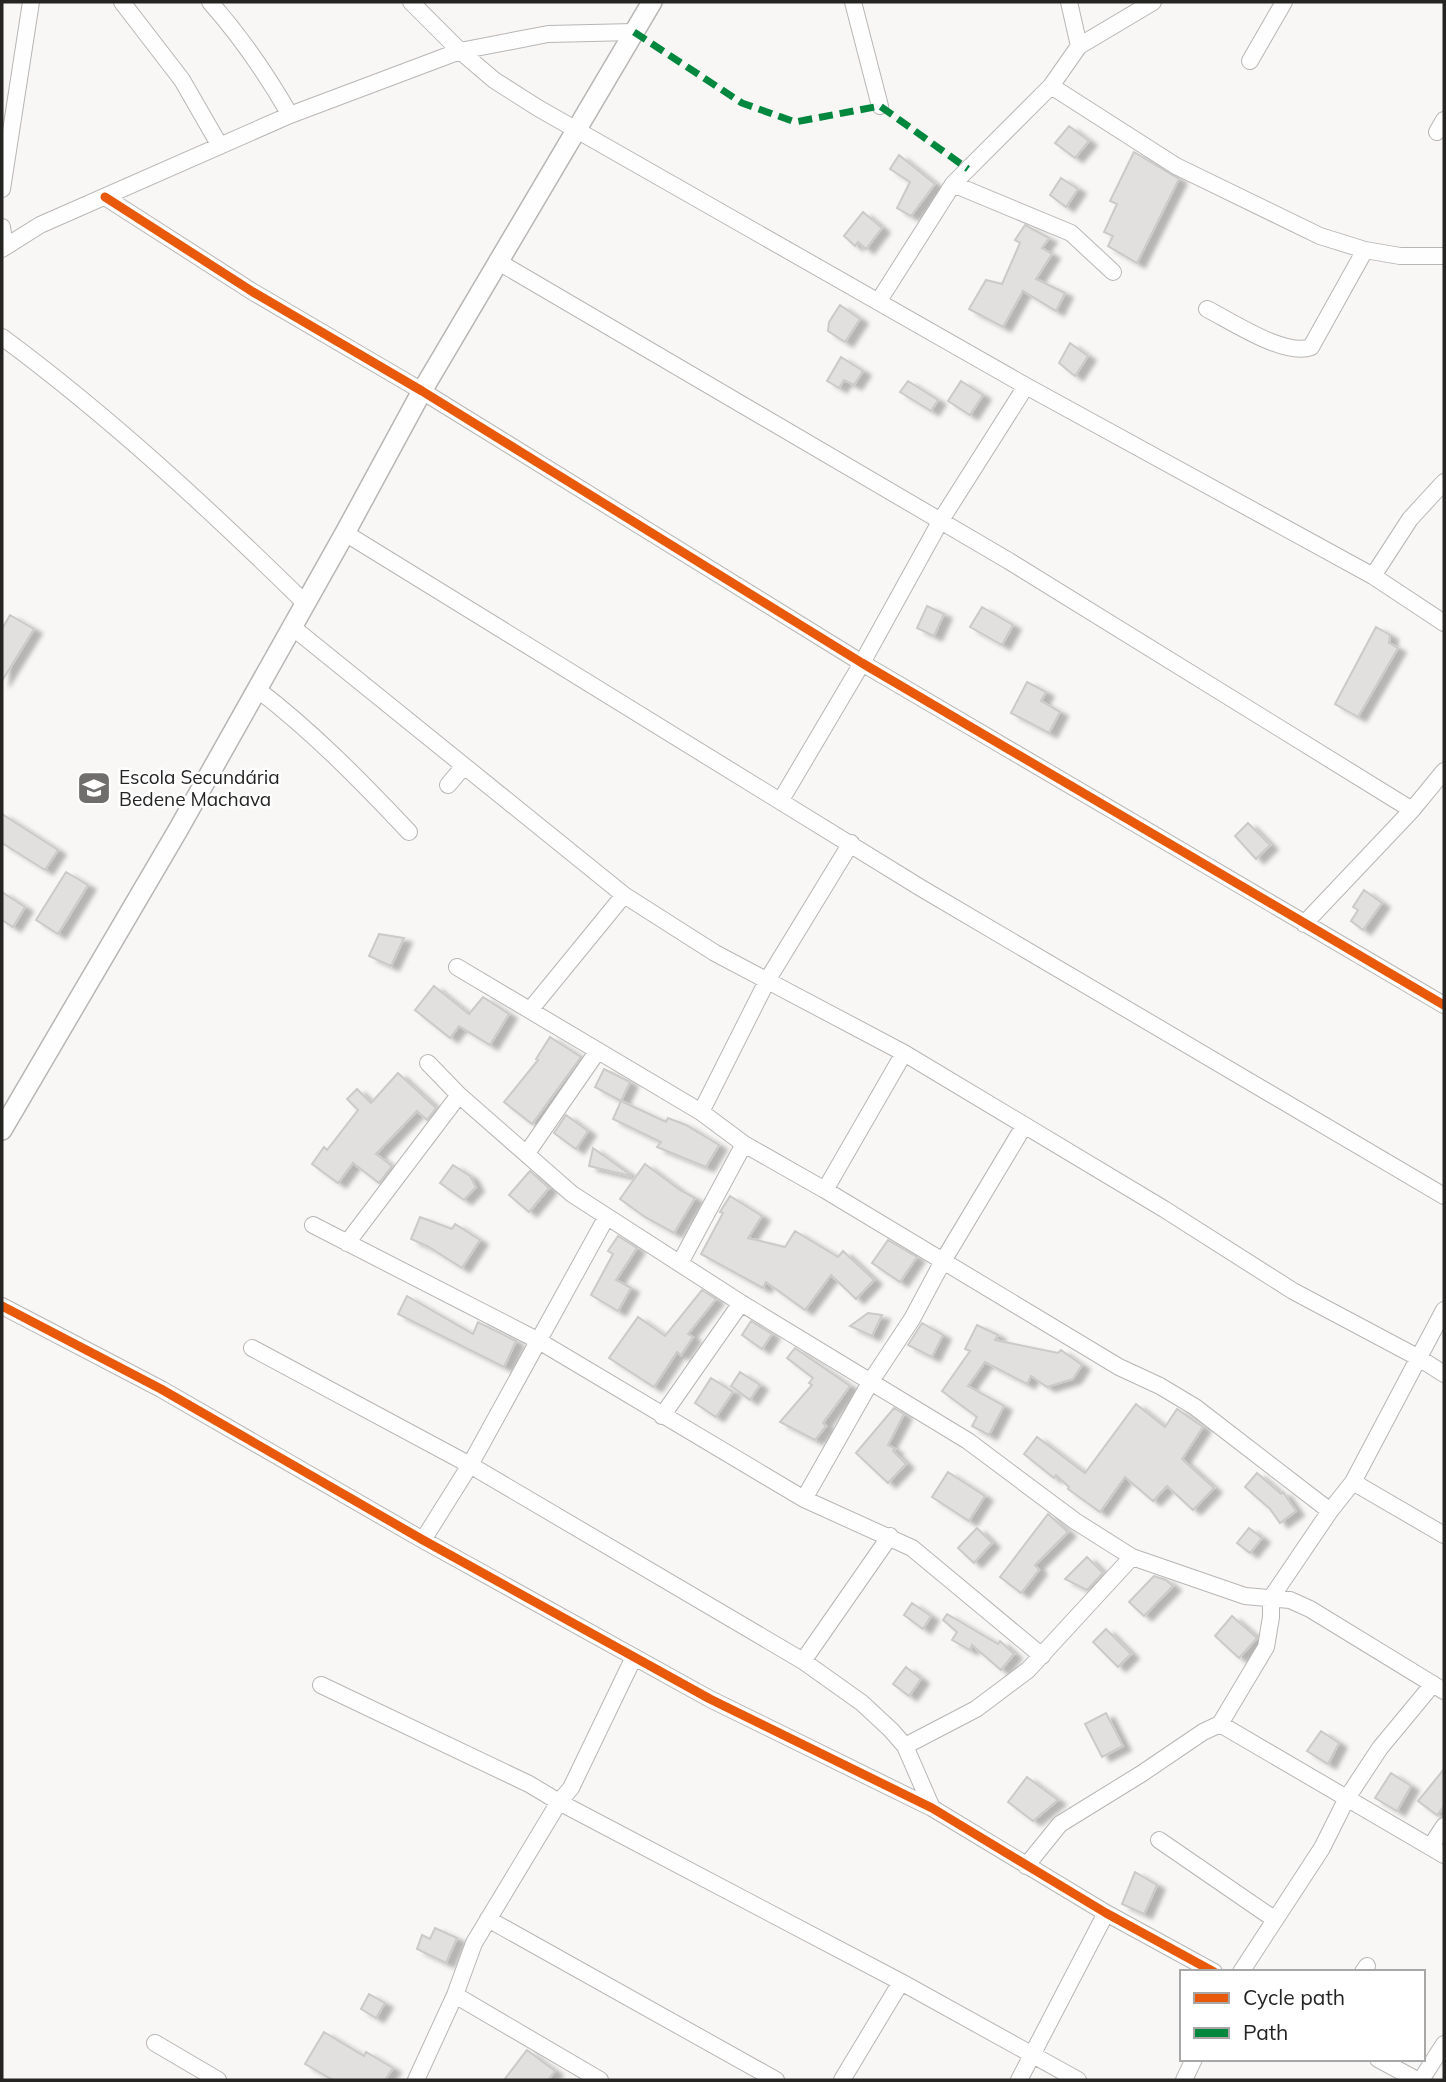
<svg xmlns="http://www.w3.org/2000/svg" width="1446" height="2082" viewBox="0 0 1446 2082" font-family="Mulish,sans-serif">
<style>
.building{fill:#e1e0de;stroke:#cbcac8;stroke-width:2;filter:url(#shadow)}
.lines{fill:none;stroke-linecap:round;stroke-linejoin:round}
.minor-casing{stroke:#b8b6b5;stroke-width:18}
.tertiary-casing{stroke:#b8b6b5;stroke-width:22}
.minor{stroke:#fefefe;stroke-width:16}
.tertiary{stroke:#fefefe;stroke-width:19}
.quiet{stroke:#00873e;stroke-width:7;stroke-dasharray:14 7;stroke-linecap:butt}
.cycleway-casing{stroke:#fff;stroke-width:13}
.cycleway{stroke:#e8590c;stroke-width:9}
.labels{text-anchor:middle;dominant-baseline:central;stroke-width:5;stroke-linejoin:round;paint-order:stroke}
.poi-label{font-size:19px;fill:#252423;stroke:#fff;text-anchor:start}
</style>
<defs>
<filter id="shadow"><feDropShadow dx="8" dy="4.5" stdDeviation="2" flood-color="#0004"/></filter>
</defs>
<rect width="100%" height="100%" fill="#f9f7f5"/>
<path class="building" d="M1069,126L1089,141L1075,158L1055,143Z
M1134,152L1179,179L1137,263L1108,246L1113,236L1104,232L1117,204L1110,201Z
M899,155L935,184L911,216L897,208L910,182L890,169Z
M1061,178L1078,189L1066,207L1050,195Z
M863,212L882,228L866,249L858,242L855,246L844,236Z
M1025,225L1049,238L1042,248L1052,254L1036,279L1065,293L1056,311L1023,291L1003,327L969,309L986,280L1002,284L1020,243L1015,240Z
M840,305L860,319L845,342L828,331L829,322Z
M1070,343L1088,356L1075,376L1059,363Z
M841,357L863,371L854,385L844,380L839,388L827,381Z
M908,381L938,400L931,411L900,392Z
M961,381L983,395L970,415L948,401Z
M927,606L944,614L934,636L917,628Z
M982,607L1013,625L1002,645L970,627Z
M10,615L34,629L2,681V629Z
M1376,627L1390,635L1389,643L1398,648L1358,717L1335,704Z
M1027,682L1046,692L1041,701L1060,712L1049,733L1011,713Z
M2,814L58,850L45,870L2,843Z
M1248,823L1270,845L1256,859L1235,836Z
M66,872L88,885L58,934L36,920Z
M1364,890L1382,903L1363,930L1351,921L1358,910L1353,907Z
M2,892L25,907L13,927L2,920Z
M379,934L404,938L391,966L369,956Z
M434,986L469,1014L483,997L509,1014L490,1045L459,1026L450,1038L415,1010Z
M550,1037L581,1057L532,1124L504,1102L538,1060L536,1059Z
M604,1069L630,1082L621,1101L595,1087Z
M398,1073L436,1108L427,1120L417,1111L376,1154L392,1166L379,1183L353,1163L338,1183L312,1164L324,1147L327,1150L358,1110L347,1099L357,1089L371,1103Z
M621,1101L666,1122L668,1118L686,1125L719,1145L706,1167L657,1147L661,1142L613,1119Z
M566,1115L588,1131L576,1149L554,1133Z
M593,1148L631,1175V1176L589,1166Z
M645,1164L680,1190L695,1198L674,1233L645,1217L620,1199Z
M453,1165L470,1176L476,1187L464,1200L440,1183Z
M530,1171L549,1188L529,1212L509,1195Z
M730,1196L762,1216L748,1238L785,1247L795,1231L838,1257L843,1251L874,1280L856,1299L831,1275L805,1310L766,1282L763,1288L701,1254L723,1213L720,1212Z
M420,1217L452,1229L455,1224L480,1240L462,1268L427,1246L411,1239Z
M618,1236L637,1248L616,1280L631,1288L618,1311L591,1295L613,1254L608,1251Z
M888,1240L917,1257L900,1282L872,1263Z
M702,1290L716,1299L688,1334L693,1337L681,1355L677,1352L654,1387L609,1358L638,1317L665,1336Z
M407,1296L473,1334L478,1322L516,1341L504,1367L398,1314Z
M868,1313L882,1315L872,1336L850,1326Z
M751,1321L772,1334L762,1349L742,1335Z
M922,1323L943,1335L932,1357L908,1345Z
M977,1325L998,1335L995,1340L1058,1353L1061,1350L1082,1365L1073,1379L1047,1387L1031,1376L1027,1384L985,1362L968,1386L1004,1406L989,1435L972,1426L977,1417L942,1391L970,1351L965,1349Z
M795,1348L850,1386L823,1423L826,1426L815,1440L780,1422L812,1385L809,1383L813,1378L787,1358Z
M740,1372L760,1385L750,1400L731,1386Z
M711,1378L733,1392L716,1417L695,1403Z
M1136,1404L1165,1427L1177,1409L1203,1427L1182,1459L1214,1488L1193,1510L1167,1486L1153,1501L1125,1477L1100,1512L1068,1489L1069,1487L1056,1475L1054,1478L1024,1454L1037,1437L1085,1473Z
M894,1408L904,1414L888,1445L895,1449L893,1451L906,1464L888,1483L856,1453Z
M948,1472L985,1496L969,1521L932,1497Z
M1257,1473L1281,1494L1283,1492L1296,1511L1280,1523L1270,1509L1245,1487Z
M1048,1514L1068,1532L1035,1565L1039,1570L1021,1593L1000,1577Z
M977,1528L992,1543L974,1563L958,1548Z
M1249,1528L1262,1538L1250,1553L1237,1543Z
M1087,1557L1103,1573L1087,1590L1065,1579Z
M1154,1576L1166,1580L1173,1586L1144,1616L1129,1602Z
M912,1603L931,1616L923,1629L904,1615Z
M947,1614L998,1644L1000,1641L1014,1654L1001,1670L972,1645L970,1650L952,1640L957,1632L943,1620Z
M1232,1616L1257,1638L1239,1658L1215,1636Z
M1106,1629L1131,1654L1118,1667L1093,1642Z
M906,1667L921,1679L909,1696L893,1684Z
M1106,1713L1123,1746L1102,1757L1085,1724Z
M1321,1731L1339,1743L1328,1764L1307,1751Z
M1444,1769V1806L1437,1815L1418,1801Z
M1391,1773L1411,1786L1397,1811L1375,1798Z
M1027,1777L1058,1800L1033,1821L1008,1802Z
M1135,1872L1157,1885L1144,1914L1122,1904Z
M435,1928L457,1938L446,1963L417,1949L422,1935L430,1939Z
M369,1994L385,2003L376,2018L361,2009Z
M324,2032L364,2056L366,2052L393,2068L385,2080H333L305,2064Z
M527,2050L555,2071L548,2080H504Z"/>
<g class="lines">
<g class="minor-casing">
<path id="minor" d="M122,2L182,80L220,146
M210,2C241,37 267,75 290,115
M411,2L460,51L494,80L538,108L1026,386L1373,576L1444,623
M853,2L880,106
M1069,2L1079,46
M1250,61L1284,2
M1051,86L1176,166L1320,236L1365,250L1400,256H1444
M1437,132L1444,120
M953,184L1071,233L1113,272
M2,189L31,2
M105,197L253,292L422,391L862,663L1444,1005
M2,227L5,246
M2,249L40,225L290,115L460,51L548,34L634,32
M497,261L1009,561L1412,810
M878,302L953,184L1051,86L1079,46L1153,2
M1207,309C1233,322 1285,357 1311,347L1365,250
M2,337C110,417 208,508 304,602
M345,533L921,888L1444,1196
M1373,576L1410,519L1444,482
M291,626L624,895L715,953L904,1053L1164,1209L1293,1291L1419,1358L1444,1374
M257,689C313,732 361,781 409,832
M448,785L464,766
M781,800L862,663L941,520L1026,386
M1304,924L1412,810L1444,771
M457,967L701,1112L744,1144L825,1190L1119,1367L1160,1386L1195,1407L1330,1511
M530,1010L624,895
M428,1063L459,1095L572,1194L741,1303L968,1441L1075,1521L1132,1557L1245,1596L1290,1600L1310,1609L1444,1691
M701,1112L768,979L851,843
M527,1153L597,1052
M825,1190L904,1053
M313,1225L539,1341L804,1499L912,1548L1042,1656
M347,1243L459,1095
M680,1263L744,1144
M2,1306L161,1389L423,1540L710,1699L932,1808L1106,1913L1214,1972
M252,1348L470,1465L803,1661L862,1703L891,1730L905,1746L932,1808
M662,1416L741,1303
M1353,1482L1444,1535
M804,1499L871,1381L912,1319L943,1261L1024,1126
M423,1540L470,1465L606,1218
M803,1661L890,1536
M321,1685L529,1784L559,1802L901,1982L1078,2080
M1220,1724L1444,1855
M905,1746L976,1709L1028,1670L1132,1557
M1159,1840L1274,1919
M1431,1846L1444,1826
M1026,1866L1060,1824L1141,1774L1203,1732L1220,1724L1266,1647L1271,1617V1598L1330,1511L1353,1482L1444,1310
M488,1919L776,2080
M1241,1972L1322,1848L1347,1798L1380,1748L1433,1684
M1363,1972L1367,1966
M455,1995L600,2080
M155,2043L218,2080
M1378,2059L1417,2080
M416,2080L455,1995L474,1943L559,1802L571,1788L634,1657
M842,2080L901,1982
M1019,2080L1106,1913
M1184,2080L1194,2059
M1421,2080L1444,2044"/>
</g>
<g class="tertiary-casing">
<path id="tertiary" d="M2,1130L178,830L345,533L422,391L652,2"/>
</g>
<use href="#minor" class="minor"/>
<use href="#tertiary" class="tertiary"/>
<path class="quiet" d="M634,32L742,103L795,122L880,106L968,169"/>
<g class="cycleway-casing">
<path id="cycleway" d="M105,197L253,292L422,391L862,663L1444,1005
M2,1306L161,1389L423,1540L710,1699L932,1808L1106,1913L1214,1972"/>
</g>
<use href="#cycleway" class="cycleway"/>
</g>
<defs>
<g id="school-square" transform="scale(1.75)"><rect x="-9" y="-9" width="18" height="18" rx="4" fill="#6f6e6c" stroke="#fff"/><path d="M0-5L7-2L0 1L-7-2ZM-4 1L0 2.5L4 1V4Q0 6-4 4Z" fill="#fff"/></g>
</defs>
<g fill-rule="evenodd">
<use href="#school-square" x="94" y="788"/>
</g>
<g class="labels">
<g class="poi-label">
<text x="119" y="777">Escola Secundária<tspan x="119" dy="22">Bedene Machava</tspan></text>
</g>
</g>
<rect width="1446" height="2082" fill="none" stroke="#252423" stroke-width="7"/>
<rect x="1180" y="1970" width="245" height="91" fill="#ffffff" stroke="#a8a7a7" stroke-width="2"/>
<rect x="1194" y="1993" width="35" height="10" fill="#e8590c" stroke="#a8a7a7" stroke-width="2"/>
<text x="1243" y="2005" font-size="21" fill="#252423">Cycle path</text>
<rect x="1194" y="2028" width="35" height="10" fill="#00873e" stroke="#a8a7a7" stroke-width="2"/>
<text x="1243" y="2040" font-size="21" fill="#252423">Path</text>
</svg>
